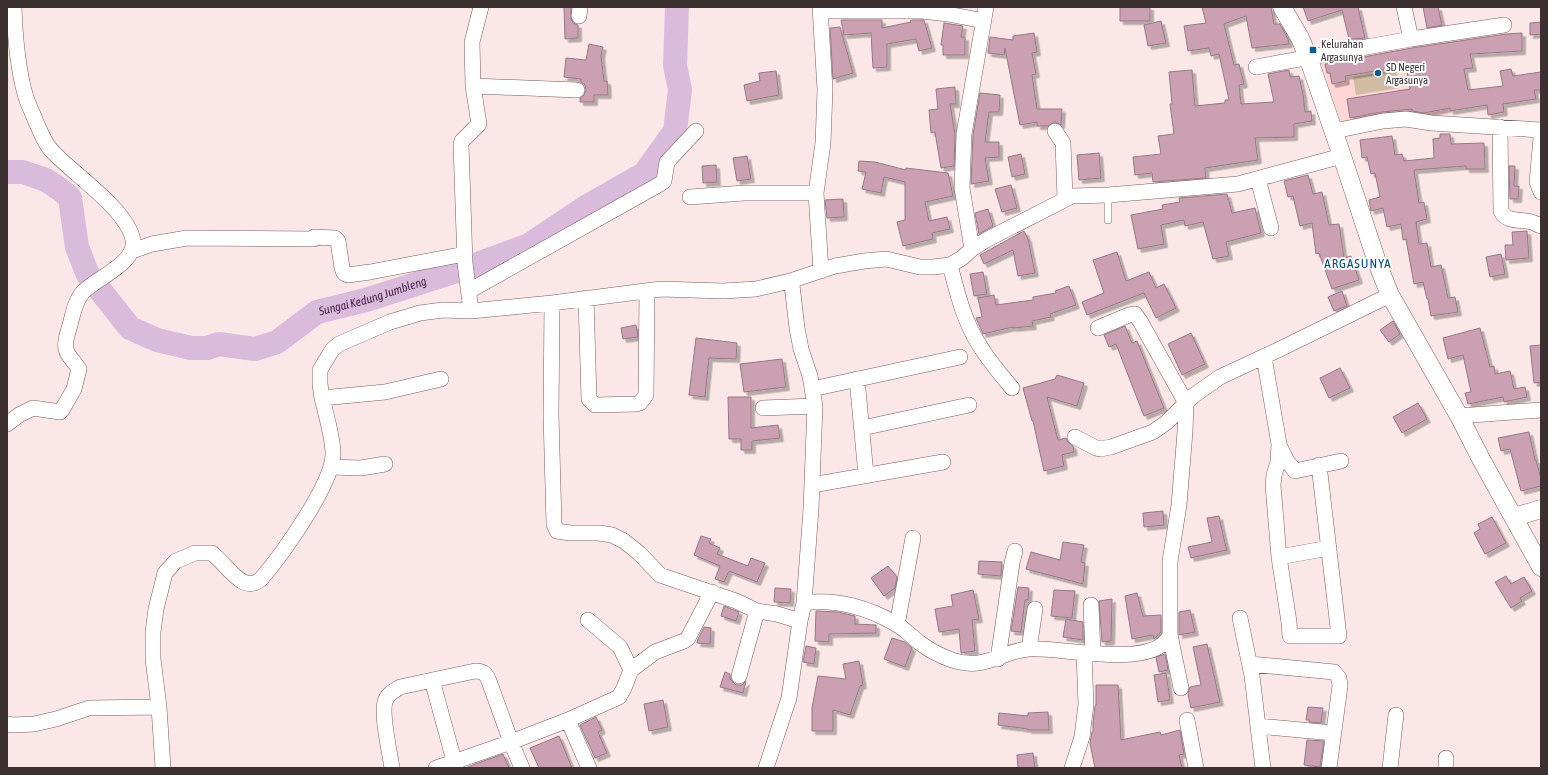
<svg xmlns="http://www.w3.org/2000/svg" width="1548" height="775" viewBox="0 0 1548 775" font-family="'Asap Condensed',sans-serif">
<style>
.built{fill:#ffd5d5}
.green{fill:#d0bca4}
.lines{fill:none;stroke-linecap:round;stroke-linejoin:round}
.river{stroke:#dabbdc;stroke-width:24}
.building{fill:#cba0b2;stroke:#947984;filter:url(#shadow)}
.service-casing{stroke:#795d5d;stroke-width:8}
.minor-casing{stroke:#795d5d;stroke-width:16}
.tertiary-casing{stroke:#795d5d;stroke-width:19}
.service{stroke:#fff;stroke-width:7}
.minor{stroke:#fff;stroke-width:15}
.tertiary{stroke:#fff;stroke-width:18}
.poi-dot{fill:#0d5c8f;stroke:#fff;stroke-width:1.5}
.labels{text-anchor:middle;dominant-baseline:central;stroke-width:4;stroke-linejoin:round;paint-order:stroke}
.poi-label{font-size:11px;fill:#3b2f2f;stroke:#fff;text-anchor:start}
.water-label{font-size:12px;font-style:italic;fill:#461f49;stroke:#fff}
.quarter-label{font-size:13px;letter-spacing:1px;fill:#044f7d;stroke:#fff}
</style>
<defs>
<filter id="shadow"><feDropShadow dx="3.5" dy="3.5" stdDeviation="0" flood-color="#0004"/></filter>
</defs>
<rect width="100%" height="100%" fill="#fbe7e7"/>
<path class="built" d="M1421,41L1448,108V122H1344L1340,120L1319,58Z"/>
<path class="green" d="M1396,70L1399,88L1356,95L1353,77Z"/>
<g class="lines">
<path class="river" id="s1" d="M7,172H23L46,180L61,190L70,198L77,247L88,275L130,328L157,340L191,348H207L219,344L255,349L277,342L317,312L366,300L472,266L529,245L586,207L644,174L675,131L680,90L675,65L677,7"/>
</g>
<path class="building" d="M564,7H571V19L573,23L578,25V38L565,39Z
M1120,7H1150V21H1120Z
M1202,7H1271L1274,24H1280L1288,39L1289,44L1252,48L1246,16L1224,24L1234,65L1239,64L1244,84L1239,85L1241,104L1274,102L1268,74L1289,70L1290,77L1299,76L1303,94L1305,112L1311,111L1312,121L1294,124V137L1255,138L1258,160L1205,168L1206,178L1153,182L1152,173L1135,175L1133,157L1161,154L1158,136L1174,134L1170,104H1172L1169,72L1192,70L1195,106L1225,103V100H1229L1219,54L1211,56L1209,48L1188,51L1184,26L1206,23Z
M1303,7H1358L1365,38L1349,39L1342,10L1308,21Z
M1423,7H1438L1442,25L1427,28Z
M841,20H882V28L911,22L910,21L912,20H924L932,48L919,51L916,39L887,44V67L873,68L871,33L844,35Z
M1161,21L1166,43L1148,46L1144,25Z
M1541,22V34L1530,35V23Z
M944,23L963,26L961,37H965V55H943V45H941Z
M840,27L853,73L833,79L830,28Z
M1034,33L1037,52L1032,53L1036,74L1032,75L1037,109H1062L1061,125L1055,122L1048,126H1037V122L1020,125L1005,48L1004,55L988,53L990,37L1013,40V36Z
M1522,33V51L1470,54L1473,68L1464,69L1468,90L1503,86L1500,71L1511,69L1513,76L1541,72V90H1534L1536,99L1503,104L1504,112L1488,115L1487,105L1450,111V108L1424,113L1412,111V109L1382,112L1350,118L1347,99L1410,89L1406,66L1345,76L1346,81L1332,84L1330,73H1327L1325,64L1412,48L1506,34Z
M589,44L603,47L601,55L604,81H607L608,95H594V102H580V98L584,95L586,90L585,85L581,82V79L564,77L566,58L586,60Z
M776,71L779,95L747,101L744,85L760,81L759,73Z
M955,87L956,104H950L955,135L954,166L941,168L935,132L931,133L929,110L938,109L936,89Z
M980,93L1000,95L999,112H989L985,142H999V157L985,158L989,181L971,184L973,135Z
M1440,134H1450L1451,144L1484,143L1485,169H1466V166L1414,170L1419,203L1424,202L1427,219L1416,222L1419,244L1427,243L1431,267L1441,265L1448,298L1455,297L1458,312L1431,316L1428,299H1427L1423,282L1414,284L1406,239L1403,240L1401,224L1387,227L1383,208L1371,211L1369,200L1380,197L1375,173L1371,174L1367,157L1362,158L1360,140L1392,136L1395,155L1402,154L1404,161L1434,158L1433,139L1440,138Z
M1099,153L1101,178L1079,180L1077,155Z
M1021,154L1025,174L1012,177L1008,157Z
M747,156L751,179L737,181L733,158Z
M859,161L875,162L906,170V168L948,173L953,196L925,202L929,221L947,217L950,229L932,233L933,239L903,246L897,222L905,220V182L884,177L881,193L862,189L866,172L858,171Z
M716,165L717,182L703,183L702,166Z
M1509,166H1515L1514,186H1519L1518,199H1510Z
M1308,175L1313,194L1322,192L1329,225L1339,224L1344,258L1351,256L1359,280L1332,289L1319,253L1316,254L1312,223L1300,226L1293,196L1288,197L1284,181Z
M1011,185L1017,208L1002,212L995,189Z
M1227,194L1232,213L1255,208L1261,233L1226,242L1229,256L1213,259L1203,222L1185,226L1184,220L1161,225L1164,244L1138,249L1131,215L1163,209L1162,205L1180,202L1179,198Z
M843,199L844,217L827,218L825,200Z
M988,209L993,226L979,234L975,213Z
M1024,231L1028,239L1035,273L1018,276L1013,250L984,264L980,255Z
M1527,231L1529,258L1506,260L1505,245H1513L1512,232Z
M1117,252L1126,281L1149,272L1156,288L1164,284L1176,308L1156,318L1144,293L1087,315L1082,302L1104,293L1093,260Z
M1501,254L1505,274L1490,277L1486,257Z
M983,272L987,294L974,296L970,274Z
M1069,286L1076,305L1050,314L1051,317L1032,321L1033,326L1013,328V327L983,334L976,318L982,317L978,298L994,295L996,305L1033,300V297L1056,293L1055,291Z
M1342,291L1347,306L1334,311L1328,297Z
M1393,321L1400,334L1389,342L1380,330Z
M636,325L638,337L623,339L621,328Z
M1125,326L1132,343L1137,341L1164,408L1144,416L1116,344L1109,347L1104,335Z
M1480,328L1490,367L1494,366L1495,374L1510,371L1514,389L1525,387L1527,397L1504,402L1503,397L1468,404L1465,393L1471,392L1463,355L1448,359L1443,338Z
M1191,333L1205,364L1182,375L1168,344Z
M696,338L737,343L736,359L709,358L705,397L689,395Z
M1541,345V382L1534,383L1530,346Z
M782,359L786,387L744,392L740,364Z
M1340,368L1350,388L1329,398L1320,378Z
M1057,375L1084,383L1077,406L1047,397L1058,440L1066,438L1068,442L1073,446L1074,452L1062,455L1064,466L1044,471L1033,421H1032L1023,388L1055,379Z
M728,397H751V428L778,425L780,438L752,441V450H741V439H729Z
M1418,403L1427,419L1402,433L1393,417Z
M1529,432L1535,460H1536L1541,479V486L1521,491L1510,449L1501,451L1498,438Z
M1163,511L1164,525L1144,527L1143,513Z
M1219,516L1224,539L1227,550L1191,558L1188,547L1212,542L1207,518Z
M1492,517L1506,543L1485,554L1474,533L1480,529L1478,524Z
M701,536L711,539L709,543L720,548L717,554L748,566L751,558L765,563L757,582L729,571L724,582L715,579L720,566L694,555Z
M1063,542L1084,545L1081,562L1085,563L1083,584L1026,569L1031,552L1060,560Z
M979,561L1002,562L1001,576L978,574Z
M888,566L897,577L895,588L884,596L871,578Z
M1506,576L1511,584L1524,577L1532,591L1520,598L1522,601L1511,608L1495,582Z
M1018,587L1029,588L1028,600H1025L1021,632L1011,631Z
M775,588L791,589L790,603L774,602Z
M973,590L979,619L972,620L975,651L961,653L959,629L939,632L935,609L953,606L951,595Z
M1054,590L1075,591L1072,618L1051,616Z
M1137,593L1143,616L1161,615V632L1154,639L1153,635L1132,639L1125,596Z
M1112,599L1111,641L1102,642L1099,601Z
M724,606L739,612L736,621L721,616Z
M1190,610L1195,632L1179,635V612Z
M816,611L838,612L855,616V624L876,625V633L829,634V642L815,641Z
M1066,619L1083,622V640L1063,637Z
M704,627L711,628L710,644L697,643L698,639Z
M892,638L905,642L912,648L905,667L884,659Z
M1207,644L1220,702L1191,708L1188,694L1190,687L1201,685L1193,647Z
M806,646L816,648L814,664L803,662Z
M1165,654L1168,670L1159,672L1156,657Z
M859,661L863,685L860,686L850,715L833,710V731H812V708L818,676L846,679L843,664Z
M725,672L730,674V679L736,685H742L746,681L743,693L720,687Z
M1166,673L1170,700L1158,702L1154,675Z
M1096,685H1118L1121,740L1160,732L1161,735L1180,730L1184,754L1179,755L1182,768H1095L1090,743L1092,732H1093V723L1095,706L1096,705Z
M663,700L668,727L649,731L644,704Z
M1308,707L1323,708L1321,723L1309,722V720H1306Z
M1048,712L1049,730H1028V729L998,725L999,713L1028,716V713Z
M596,717L602,730L598,732L607,753L595,758L580,725Z
M559,736L572,768H539L530,748Z
M1307,740L1324,741L1320,767L1304,765Z
M1033,753L1035,768H1018L1017,755Z
M503,754L509,768H466L475,764Z"/>
<g class="lines">
<g class="service-casing">
<path id="service" d="M1108,220V195"/>
</g>
<g class="minor-casing">
<path id="minor" d="M820,7L825,90L823,143L816,193L821,271
M1404,7L1411,39
M820,11H922L948,14L984,21
M579,16L580,7
M1256,67L1411,39L1504,25
M473,86L577,90
M1500,127L1501,211C1506,223 1522,219 1532,222C1535,223 1538,225 1541,226
M1055,131L1063,143L1065,198
M1334,131L1383,121L1406,119L1431,123L1541,130
M1541,138L1537,182L1541,192
M1258,179L1271,228
M690,197L744,193H816
M972,249L962,188L964,134L986,7
M132,251L152,244L187,238L314,239V237L335,238L338,241L342,268L344,273L348,275L370,272L465,254
M950,265C957,292 964,322 980,346C989,361 1001,375 1012,388
M790,281L792,285L797,328L801,349L810,376L815,406L811,509L804,603
M469,291L660,184L664,181L667,162L696,131
M586,298L589,399L595,405L636,404L640,403L646,395L647,291
M552,303L551,415L554,524L557,531L570,533H599L612,535L624,541L639,553L660,575L736,601L757,611L777,614L800,621L804,603C835,598 869,608 896,624C905,629 912,637 920,643C929,650 941,656 952,660C985,671 999,652 1028,649C1059,646 1154,671 1170,635V561L1179,505L1185,432L1186,403L1140,321L1135,314L1129,315L1098,328
M471,311L465,263L461,144L462,141L479,124L473,86L472,42L481,7
M1264,357L1279,444L1278,462L1274,475L1273,485L1279,557L1289,622L1290,636H1339L1319,465
M441,379L385,392L322,398L320,384V370L332,350L339,344L390,322L420,313L443,310L471,311L552,303L661,289L723,291L756,289L790,281L835,266L864,261L886,259L920,267H933L950,265L962,258L972,249L986,240L1072,196L1108,195L1238,184L1342,156
M857,379L866,475
M812,389L960,357
M763,408L815,406
M1459,416L1541,410
M7,424L19,415L33,408L60,412L62,410L74,389L79,369C75,362 67,356 66,349C64,341 68,333 70,325C73,314 75,301 83,292C96,278 137,263 133,240C127,209 73,174 52,151C44,143 41,132 36,122C33,113 27,103 25,94C17,65 15,36 14,7
M862,428L969,405
M1075,437L1096,448L1100,449L1111,447L1153,432L1167,422L1193,396L1220,377L1278,350L1390,295
M1279,445L1287,461L1295,471L1341,461
M331,467L361,468L385,464
M812,485L943,462
M1279,557L1329,548
M1091,605L1093,654
M1240,618L1252,676L1263,768
M588,620L620,647L631,670
M897,625L913,538
M1170,635L1181,688
M1029,649L1035,609
M998,659L1012,563L1015,551
M1250,664L1334,672L1339,678L1340,686L1329,768
M739,676L757,611
M432,680L456,768
M568,720L589,768
M1187,720L1196,768
M7,724L13,725L34,724L56,719L89,708L159,707
M1258,726L1333,733
M163,768L159,707L153,659V632L156,609L165,573L176,561L195,553H212C217,558 222,562 226,567C236,577 247,591 261,579C281,556 335,481 333,452C332,434 326,415 322,398
M392,768C390,753 381,715 385,702C387,694 394,691 400,687L475,671C484,671 486,674 489,681L511,742L522,768
M436,768L511,742L568,720L619,697L624,688L631,670L655,652L684,641L688,638L712,592
M766,768L789,698L800,621
M1072,768L1082,737L1086,704L1084,654
M1390,768L1396,715
M1446,768V758"/>
</g>
<g class="tertiary-casing">
<path id="tertiary" d="M1282,7L1300,38L1308,57L1342,156L1378,265L1390,295L1459,416L1481,459L1541,567
M1514,517L1541,509"/>
</g>
<use href="#service" class="service"/>
<use href="#minor" class="minor"/>
<use href="#tertiary" class="tertiary"/>
</g>
<g class="poi-dot">
<rect x="1309" y="46" width="8" height="8" rx="2"/>
<circle cx="1378" cy="73" r="4"/>
</g>
<g class="labels">
<g class="poi-label">
<text x="1321" y="44">Kelurahan<tspan x="1321" dy="13">Argasunya</tspan></text>
<text x="1386" y="67">SD Negeri<tspan x="1386" dy="13">Argasunya</tspan></text>
</g>
<g class="water-label">
<text stroke="none"><textPath href="#s1" startOffset="478">Sungai Kedung Jumbleng</textPath></text>
</g>
<g class="quarter-label">
<text x="1358" y="263">ARGASUNYA</text>
</g>
</g>
<rect width="1548" height="775" fill="none" stroke="#3b2f2f" stroke-width="16"/>
</svg>
